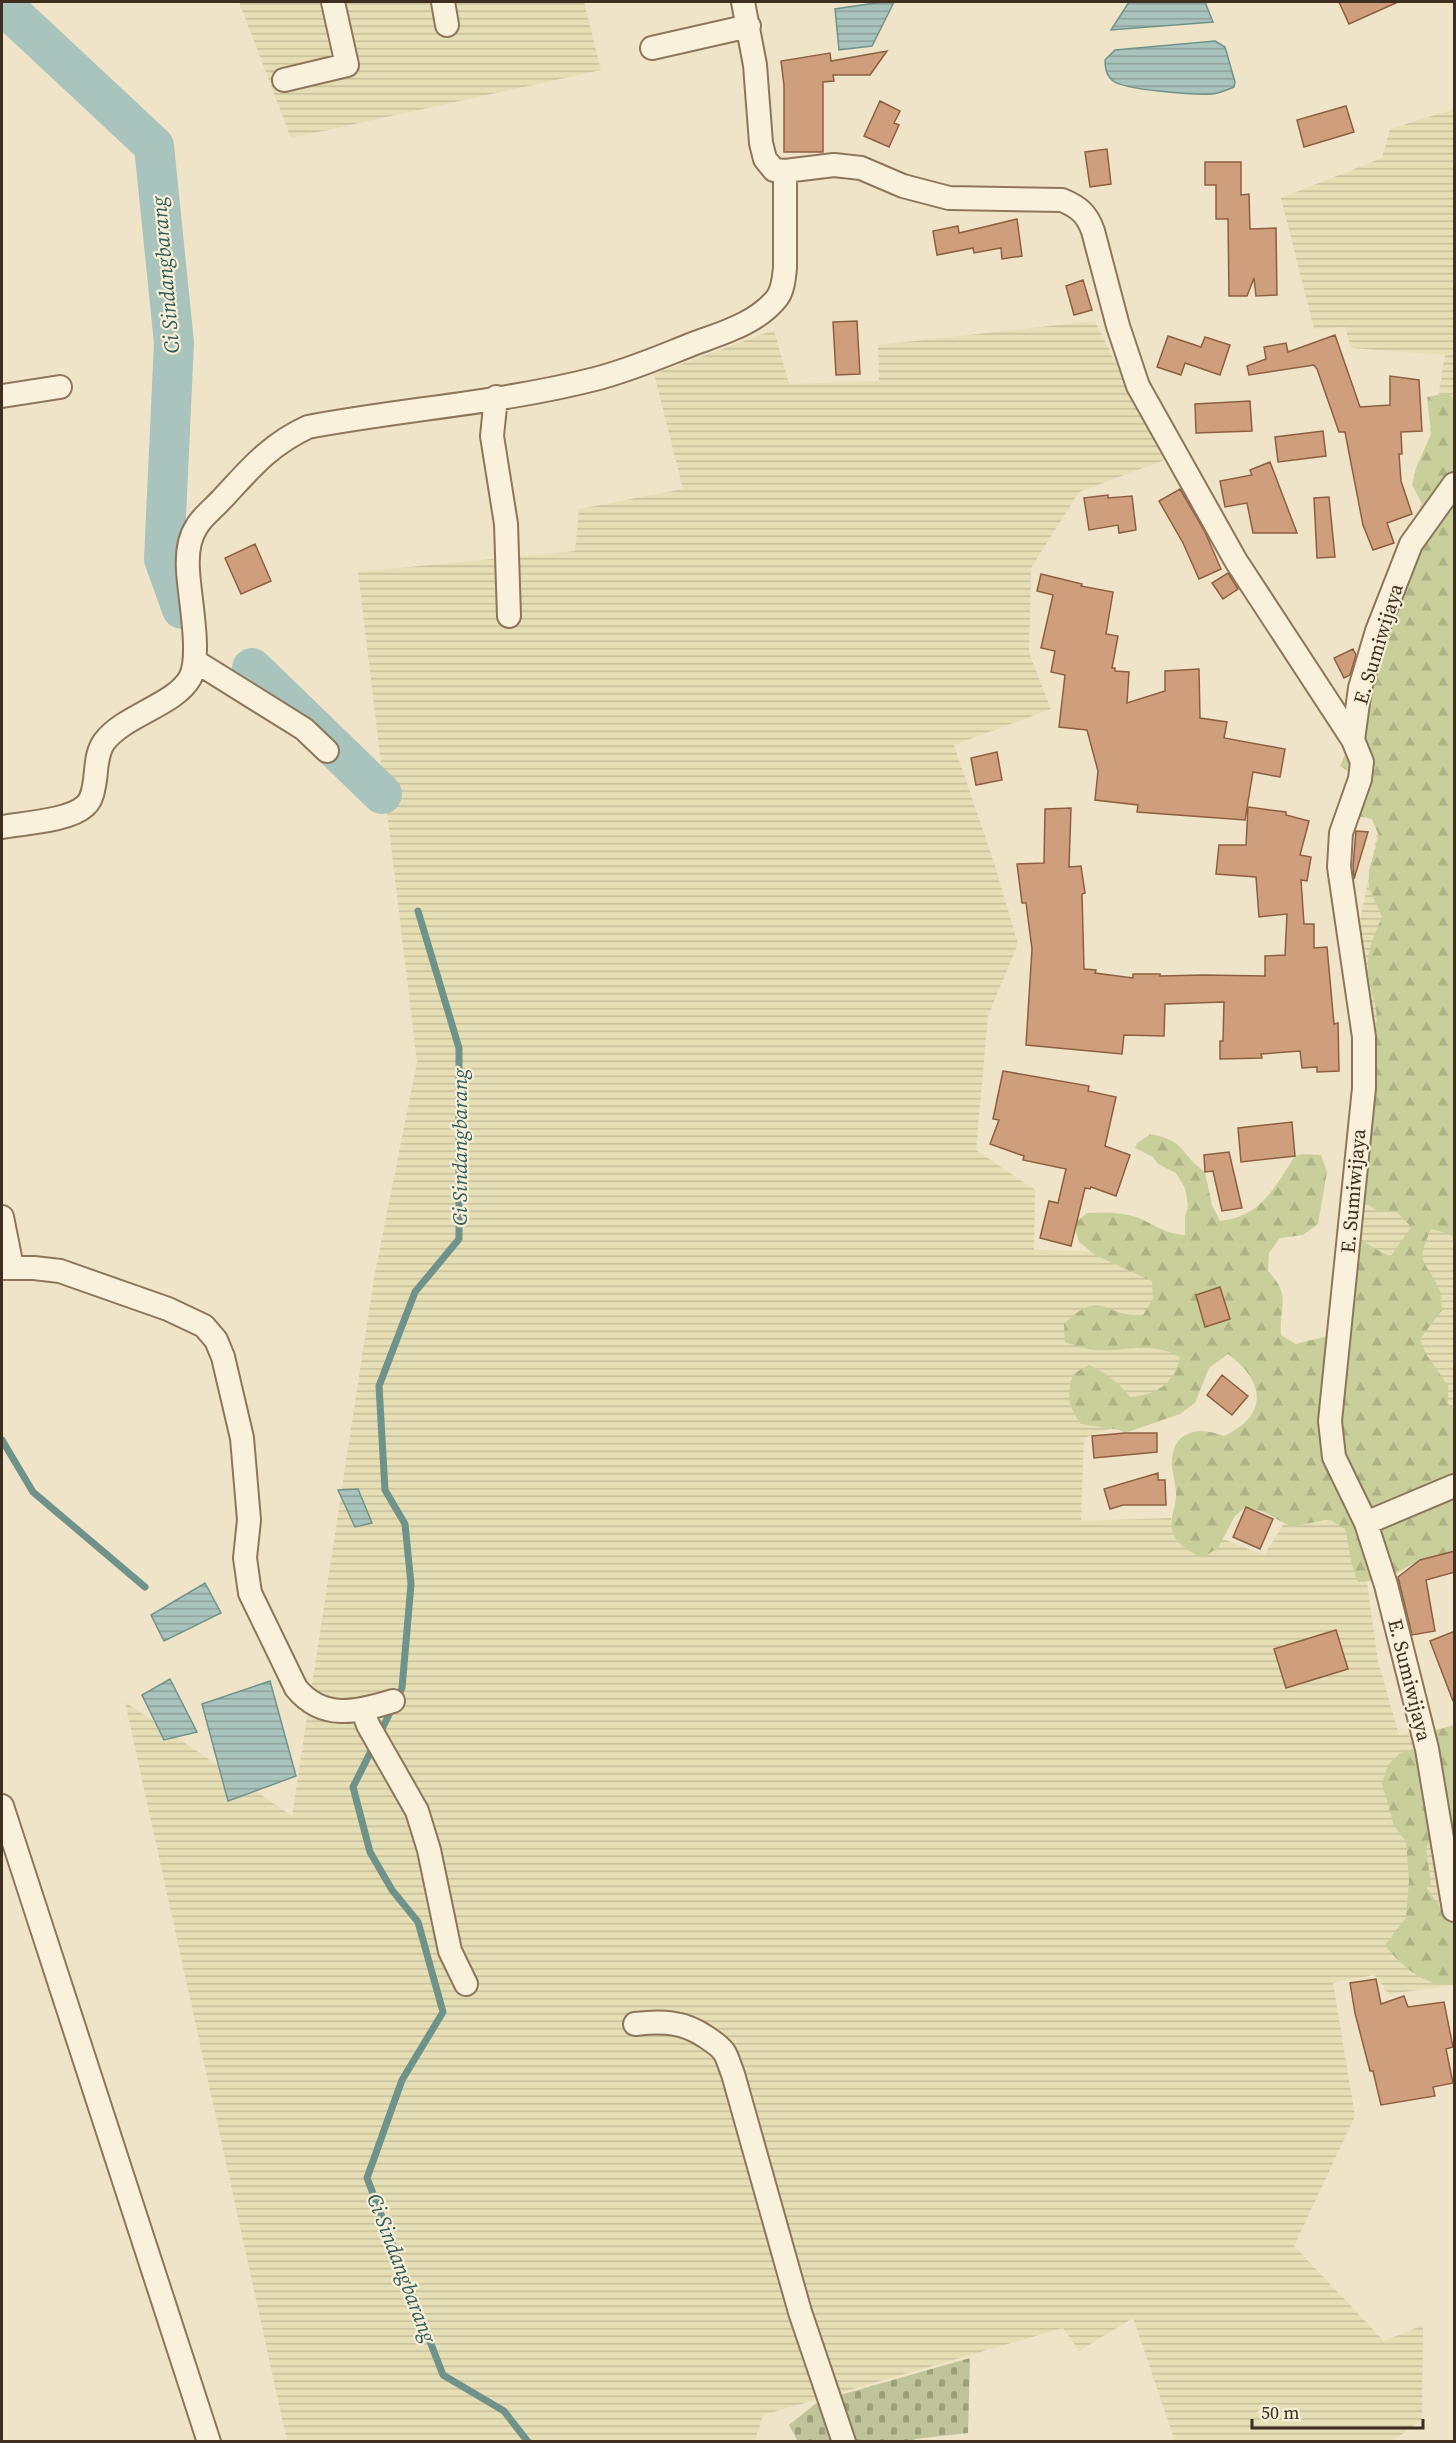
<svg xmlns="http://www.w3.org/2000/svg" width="1456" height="2443" viewBox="0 0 1456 2443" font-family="'Source Serif 4',serif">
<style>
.farmland{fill:url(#farmland-rules)}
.forest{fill:url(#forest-firs)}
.cemetery{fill:url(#cemetery-stones)}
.water{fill:url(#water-rules);stroke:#6f938a;stroke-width:1.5}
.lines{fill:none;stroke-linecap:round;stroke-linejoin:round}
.stream{stroke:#6f938a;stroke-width:7}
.river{stroke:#a9c4bc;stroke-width:40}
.building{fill:#cf9f7d;stroke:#8d5f41;stroke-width:1.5}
.minor-casing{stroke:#8d765c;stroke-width:26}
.minor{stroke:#faf1dc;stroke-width:22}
.labels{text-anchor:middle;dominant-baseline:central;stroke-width:4.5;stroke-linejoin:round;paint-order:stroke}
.street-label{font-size:20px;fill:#3d2e20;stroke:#f7eed8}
.water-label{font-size:21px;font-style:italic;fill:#2f5d5a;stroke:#f7eed8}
</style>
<defs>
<pattern id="farmland-rules" width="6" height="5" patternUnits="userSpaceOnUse" patternTransform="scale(1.5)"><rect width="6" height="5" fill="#e6deb5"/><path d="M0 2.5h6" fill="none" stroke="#c6bf9b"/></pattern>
<pattern id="forest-firs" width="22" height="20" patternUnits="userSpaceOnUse" patternTransform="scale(1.5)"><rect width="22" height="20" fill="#c9cf9b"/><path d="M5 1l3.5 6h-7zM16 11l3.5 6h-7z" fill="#aeb285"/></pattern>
<pattern id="cemetery-stones" width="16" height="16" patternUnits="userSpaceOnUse" patternTransform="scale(1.5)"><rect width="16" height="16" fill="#bfc49a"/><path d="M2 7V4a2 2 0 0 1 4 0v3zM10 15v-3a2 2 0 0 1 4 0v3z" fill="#9ca07d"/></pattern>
<pattern id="water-rules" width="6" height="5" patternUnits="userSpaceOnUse" patternTransform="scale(1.5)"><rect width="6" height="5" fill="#a9c4bc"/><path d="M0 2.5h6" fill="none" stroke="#8ba098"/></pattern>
</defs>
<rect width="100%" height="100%" fill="#f0e4c8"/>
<path class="farmland" d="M239,2H584L601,70L291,138Z
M1454,109V1540L1359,1526L1378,1661L1399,1735L1454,1728V1985L1389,1994L1374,1975L1333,1983L1355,2116L1294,2246L1384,2341L1423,2325L1422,2420L1392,2441H1175L1133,2318L1079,2351L1063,2328L763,2415L755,2441H287L125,1702L292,1816L374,1278L417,1062L358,572L575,551L579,509L683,489L654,374L774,330L789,384L879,381L878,345L1095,321L1164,460L1079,492L1031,568L1029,653L1051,709L954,745L995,866L1018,944L988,1016L976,1150L1035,1190L1034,1250L1167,1253L1195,1328L1185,1402L1084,1438L1081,1521L1171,1518L1174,1534L1226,1540L1264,1555L1290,1514L1321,1416L1364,1050L1354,951L1381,815L1363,703L1419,513L1445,355L1351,348L1345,327L1314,329L1281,198L1382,158L1390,129Z"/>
<path class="forest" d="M1448,393L1454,399V1239L1450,1234L1431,1229C1414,1267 1427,1260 1440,1291C1442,1297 1441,1304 1442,1310L1420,1339L1426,1354L1448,1386V1403L1454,1410V1554L1420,1560L1393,1575L1395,1579L1358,1582C1350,1565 1350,1548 1345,1529L1329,1519L1291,1527L1264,1512L1246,1507L1235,1516L1218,1548L1202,1558C1191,1552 1179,1547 1174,1535C1167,1521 1177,1507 1176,1493C1176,1482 1171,1472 1172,1460C1174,1429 1201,1427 1224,1436C1269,1415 1265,1381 1228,1354L1209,1368L1195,1403L1180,1414L1125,1433L1120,1430L1081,1424C1067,1405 1067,1397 1073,1374L1089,1365C1107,1373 1118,1382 1130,1397C1157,1395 1174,1384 1180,1357C1173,1354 1166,1350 1158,1349C1121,1344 1105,1359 1065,1342L1064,1324C1103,1286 1103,1318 1143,1315L1153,1299L1152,1281L1095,1255L1079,1242L1074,1224L1087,1213C1104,1212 1120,1212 1136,1217C1155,1224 1164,1234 1185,1235V1217L1188,1206L1185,1188L1176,1173L1158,1164L1153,1157L1135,1148L1137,1143L1151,1134C1187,1141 1180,1155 1205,1172L1212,1205L1220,1221C1262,1216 1274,1188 1295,1156L1303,1154L1321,1155L1327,1172L1318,1224L1303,1235L1280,1238L1269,1253L1268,1271C1292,1297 1279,1304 1281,1335L1296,1344C1332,1334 1345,1339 1356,1299L1346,1280L1349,1232C1365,1240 1374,1251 1391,1256L1411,1227L1397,1212L1378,1211L1361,1200L1369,1047C1385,1015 1372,1004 1368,973C1366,953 1374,935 1382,917L1369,888V870L1379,836L1372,819L1358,816L1360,779L1340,766L1350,744L1375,654L1387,641L1385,622L1430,518L1412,485L1416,468L1431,434L1427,397Z
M1454,1725V1832H1435L1426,1848L1431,1885L1426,1887L1447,1917L1454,1922V1983C1429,1991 1399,1964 1385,1945L1406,1918L1409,1880L1406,1841L1394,1826L1382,1783L1388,1765L1400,1753L1416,1748L1426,1733Z"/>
<path class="cemetery" d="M970,2358L968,2433L915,2439L913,2441L798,2442L789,2425L819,2401Z"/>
<path class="water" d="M882,2H894L872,46L839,50L835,9Z
M1129,2H1205L1213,22L1111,30Z
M1215,41L1225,47L1235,82L1234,87C1227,90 1220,93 1212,94C1195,95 1125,90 1113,81C1106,75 1105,68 1105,60L1115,50Z
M358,1489L372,1523L355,1527L338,1490Z
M205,1583L221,1613L164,1641L151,1615Z
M170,1679L197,1732L164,1740L142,1695Z
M270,1681L296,1776L228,1801L202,1704Z"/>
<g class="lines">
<path class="stream" d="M2,1440L33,1492L145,1587
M379,1735L402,1688L411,1584L405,1524L385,1490L379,1386L415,1292L459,1239V1048L418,911
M374,1745L353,1787L370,1852L392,1890L418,1922L443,2012L402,2080L367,2178L443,2375L504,2411L528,2442"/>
<path class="river" d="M2,4L154,146L174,343L164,559L182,609
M252,668L382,794"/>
</g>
<path class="building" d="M1339,2H1398L1349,24Z
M887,51L870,75H833L834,81L823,82V152H784V85L781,61L830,53L831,61Z
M880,101L900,111L894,123L899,125L889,147L864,136Z
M1346,106L1354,132L1304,147L1297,120Z
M1107,149L1111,184L1090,187L1085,152Z
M1205,162H1241V195L1249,194L1250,229L1276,228L1277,295L1256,296L1254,278L1247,296H1229L1228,219H1216V185H1205Z
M1017,219L1022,256L1002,259L1001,248L974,253L973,248L937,255L933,231L958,226L959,233Z
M1083,280L1092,310L1074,315L1066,286Z
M857,321L860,374L836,375L833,322Z
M1335,335L1360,407L1390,405V376L1419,380L1422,431L1401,432L1402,454H1399L1401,481L1412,514L1387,523L1394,543L1373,550L1363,525L1345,432H1339L1317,369L1314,365L1249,375L1247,366L1266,359L1264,347L1286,343L1288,352Z
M1168,336L1201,347L1205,337L1230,345L1220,375L1185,363L1181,375L1157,367Z
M1250,401L1252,431L1196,433L1195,404Z
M1323,431L1326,456L1278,462L1275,437Z
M1270,462L1297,533H1253L1247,503L1225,507L1220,481L1252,475L1250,470Z
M1180,489L1205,532L1221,569L1199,579L1183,543L1159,501Z
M1108,495V498L1132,496L1136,530L1119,533L1118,525L1089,530L1084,498Z
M1329,497L1335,557L1317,558L1314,498Z
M255,544L271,581L241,594L225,558Z
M1228,573L1238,589L1223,599L1212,583Z
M1041,574L1082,584L1081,586L1113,592L1106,634L1118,636L1112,668H1115V671L1129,672L1127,703L1165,691V671L1199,669L1200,718L1227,722L1224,738L1285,749L1280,777L1253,772L1245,820L1137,812L1138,805L1095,800L1098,771L1087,730L1059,727L1065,675L1051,672L1055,651L1041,648L1053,595L1037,591Z
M1353,649L1356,655L1350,675L1344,678L1334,658Z
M997,752L1002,780L976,785L971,758Z
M1248,807L1286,812V815L1309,821L1300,855L1311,857L1307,881L1301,880L1304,924H1314V948L1327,947L1334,1024L1338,1023L1339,1071L1317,1072V1067L1302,1068L1300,1051L1261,1054L1262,1058L1220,1059V1041H1223L1224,1002L1165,1004L1164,1036L1124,1035L1122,1054L1026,1045L1032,949L1026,903H1022L1017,864L1044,863L1045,809L1071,808L1069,867L1081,866L1085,893L1082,894L1084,969L1096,970L1095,973L1133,978V974H1160V976L1203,975L1265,976V956L1285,955L1287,914L1259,917L1256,877L1216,874L1219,845H1246Z
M1356,831L1368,832L1354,879L1353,866Z
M1003,1071L1089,1086L1088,1091L1116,1097L1105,1146L1130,1155L1116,1196L1091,1187L1090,1189L1085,1188L1071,1246L1040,1238L1049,1201L1058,1203L1066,1169L1023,1160L1024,1156L990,1144L999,1120L993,1119Z
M1292,1122L1295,1156L1241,1162L1238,1128Z
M1229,1152L1242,1208L1222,1211L1213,1171L1205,1172L1204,1155Z
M1220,1287L1230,1319L1205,1327L1196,1295Z
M1222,1375L1248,1396L1232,1415L1207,1395Z
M1125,1433H1157V1452L1094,1458L1092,1436Z
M1158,1473V1480H1165L1166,1505H1123L1110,1509L1104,1489Z
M1246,1507L1273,1519L1260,1549L1233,1537Z
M1455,1551V1572L1426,1580L1435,1631L1412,1635L1398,1577L1420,1560Z
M1336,1630L1348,1669L1286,1688L1274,1649Z
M1455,1631V1701H1453L1430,1641Z
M1376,1979L1381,2004L1404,1996L1408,2007L1444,2002L1453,2047L1446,2049L1453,2083L1433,2087L1435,2096L1381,2105L1373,2071H1370L1355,2013L1350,1983Z"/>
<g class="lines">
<g class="minor-casing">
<path id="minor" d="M443,2L447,25
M743,2L755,65L761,143L765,159L774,170L785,171L834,165L861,168L903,186L949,198L1062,200C1079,207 1087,214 1093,231L1118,326L1138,386L1236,561L1353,740L1362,762L1360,779L1341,833L1339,867L1364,1037V1088L1330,1421L1334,1457L1366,1523L1386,1585L1427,1749L1454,1910
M652,48L749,26
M284,80L347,65L333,2
M2,396L60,387
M496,397L492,436L506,524L509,616
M195,661L304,729L327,751
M1353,740L1360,688L1377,631L1411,544L1454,484
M2,827C23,823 69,821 85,806C90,802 93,793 94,786C97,772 95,755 104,742C124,715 175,705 190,678C202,656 189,596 188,570C187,555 189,538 197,526C203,516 214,508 222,499C250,469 269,445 308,427C403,409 501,403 595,379C631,370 664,355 698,342C726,332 758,322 777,298C783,290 784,278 785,268V171
M2,1217L12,1267
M2,1268H34L60,1271L168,1309L204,1326L216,1340L223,1357L242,1438L249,1520L245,1558L250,1593L296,1688C323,1721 357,1712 393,1701
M1366,1523L1454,1486
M363,1711L368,1725L417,1811L429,1850L450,1951L466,1984
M2,1806L209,2442
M635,2024C661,2021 683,2021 706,2037C712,2041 720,2046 724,2052C728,2058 730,2067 733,2074L800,2312L844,2442"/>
</g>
<use href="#minor" class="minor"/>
</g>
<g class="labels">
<g class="street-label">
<text transform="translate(1378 644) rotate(-73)">E. Sumiwijaya</text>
<text transform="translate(1353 1191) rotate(-85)">E. Sumiwijaya</text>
<text transform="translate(1410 1680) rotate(76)">E. Sumiwijaya</text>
</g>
<g class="water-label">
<text transform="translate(165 275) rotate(-95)">Ci Sindangbarang</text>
<text transform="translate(459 1147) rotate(-90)">Ci Sindangbarang</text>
<text transform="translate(402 2268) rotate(69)">Ci Sindangbarang</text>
</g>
</g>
<rect width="1456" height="2443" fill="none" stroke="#3d2e20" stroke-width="6"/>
<path d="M1252 2419v9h171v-9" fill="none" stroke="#3d2e20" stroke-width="3"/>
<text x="1261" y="2419" font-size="18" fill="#3d2e20" stroke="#f7eed8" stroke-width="4.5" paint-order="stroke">50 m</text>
</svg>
